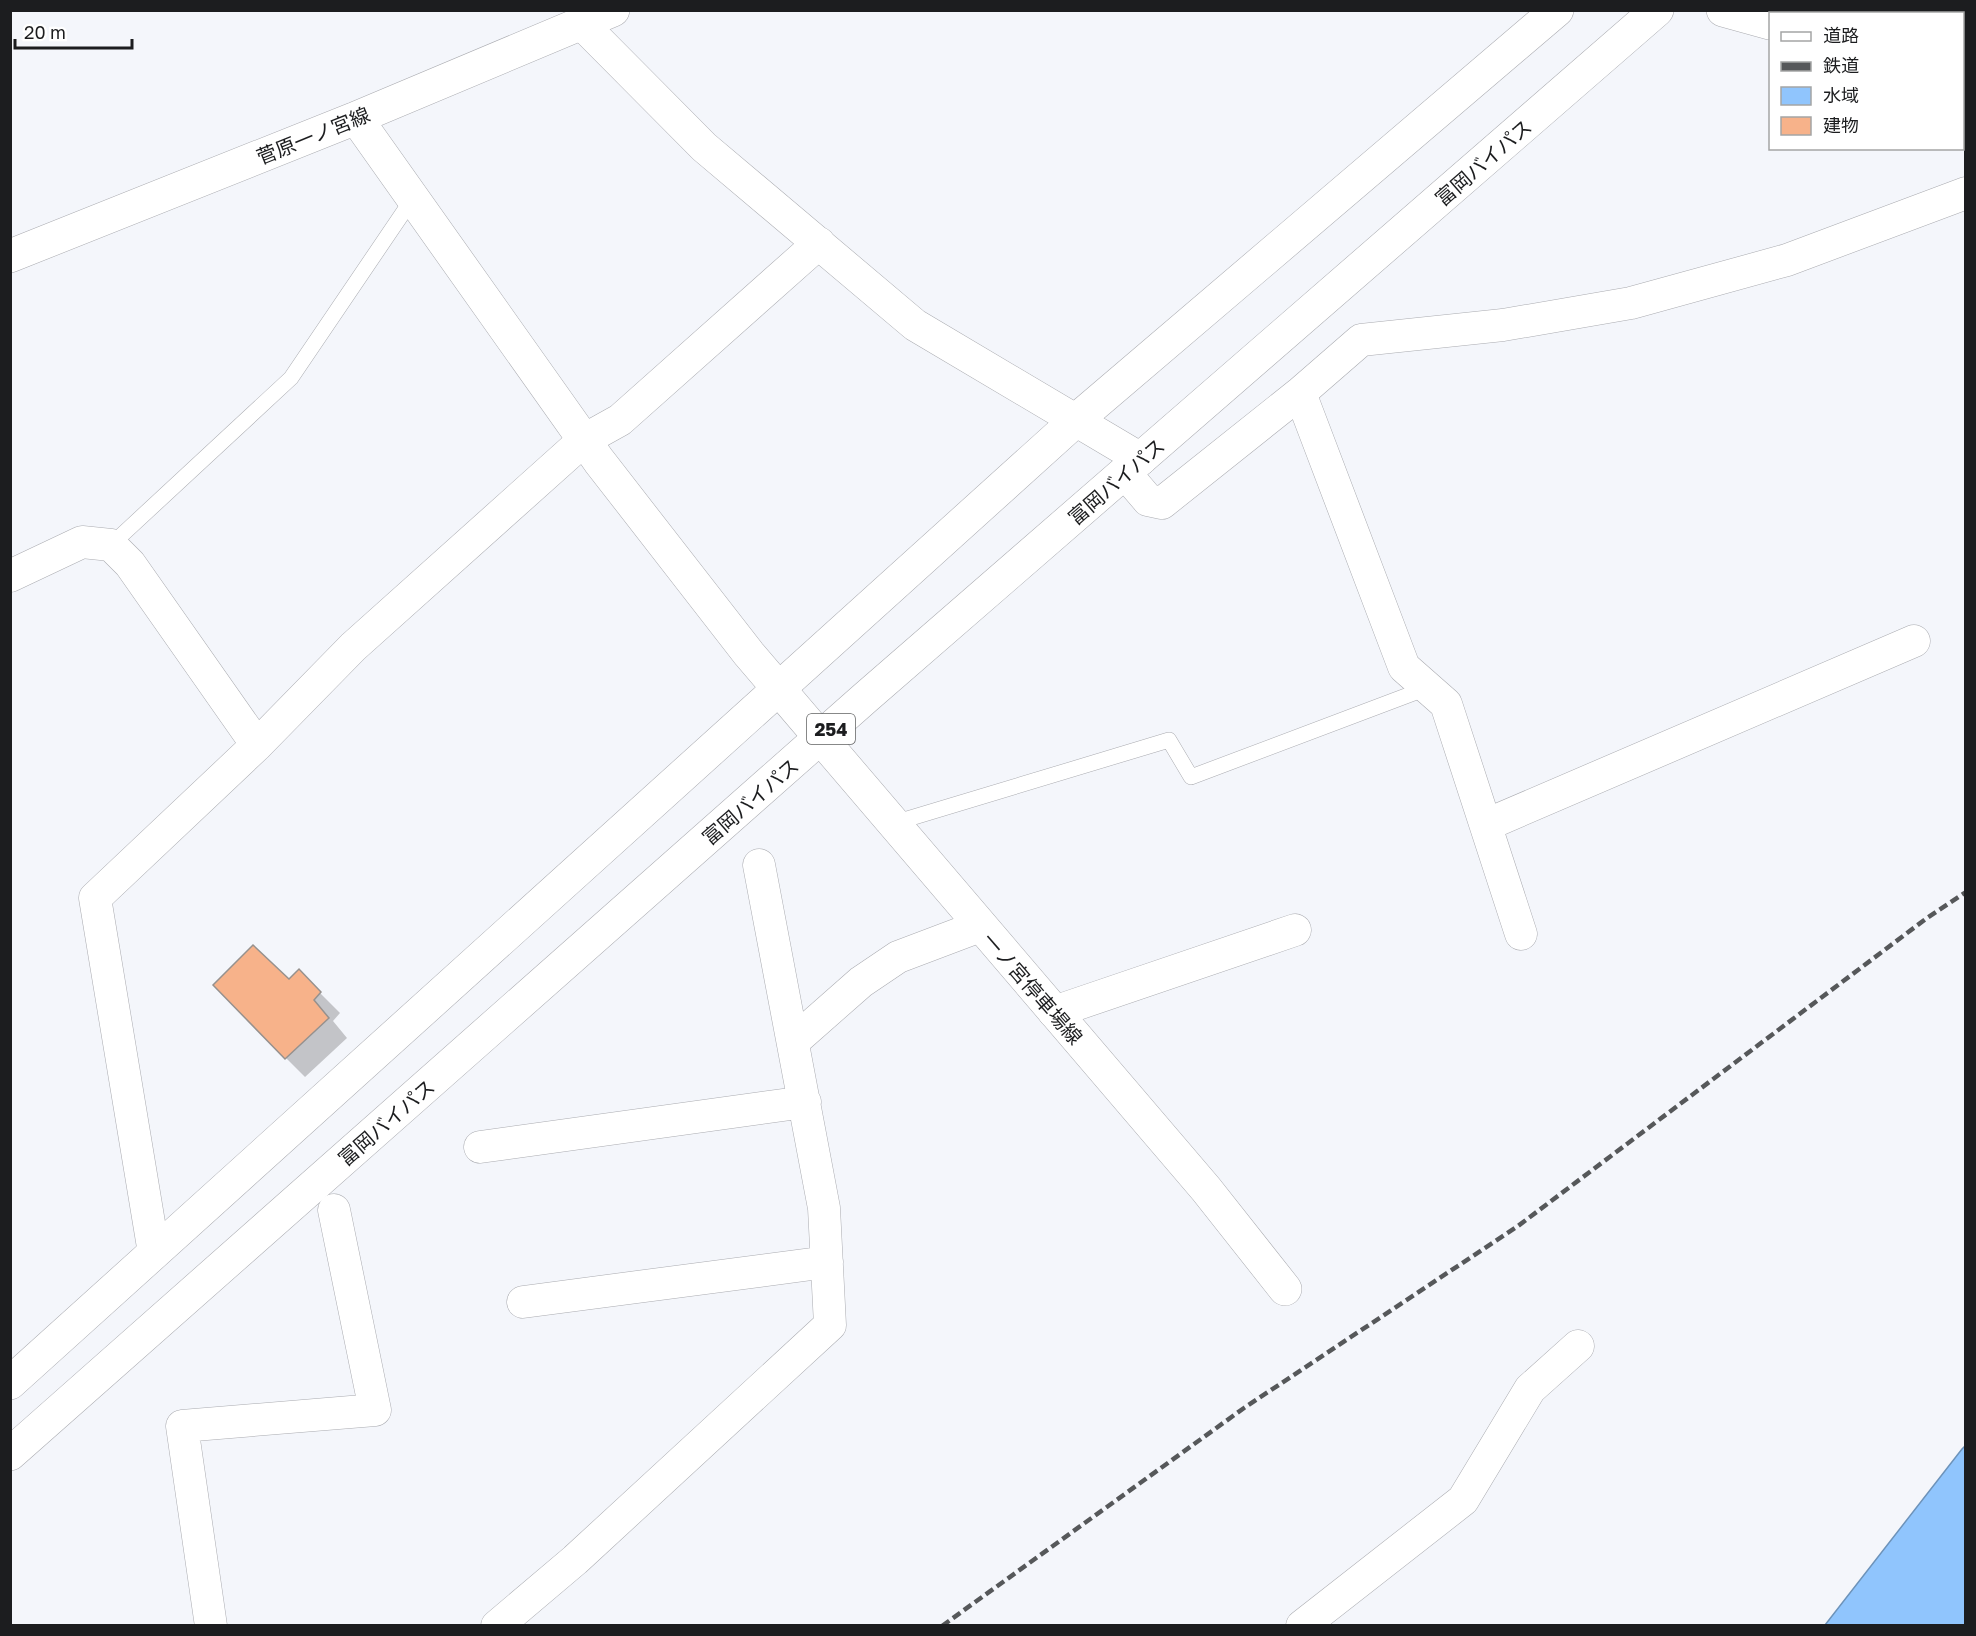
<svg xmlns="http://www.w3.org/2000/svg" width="1976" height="1636" viewBox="0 0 1976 1636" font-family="'Golos Text','Noto Sans JP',sans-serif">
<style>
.water{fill:#90c5fd;stroke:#6d93ba;stroke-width:1.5}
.shadow{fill:#0003}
.building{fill:#f7b28a;stroke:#96918e;stroke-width:1.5}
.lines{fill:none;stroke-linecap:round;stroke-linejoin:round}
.lane-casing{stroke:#aaabb0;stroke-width:16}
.street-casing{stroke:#aaabb0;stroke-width:33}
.secondary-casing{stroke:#aaabb0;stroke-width:34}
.highway-casing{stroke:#aaabb0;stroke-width:34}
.lane{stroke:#fff;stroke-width:15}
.street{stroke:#fff;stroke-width:32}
.secondary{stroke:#fff;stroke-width:33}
.highway{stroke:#fff;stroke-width:33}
.rail{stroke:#56585a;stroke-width:4.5;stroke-dasharray:9 4.5;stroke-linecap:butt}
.labels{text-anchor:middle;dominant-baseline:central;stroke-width:4.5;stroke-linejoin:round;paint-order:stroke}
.shield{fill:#fff;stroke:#606162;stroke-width:1.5}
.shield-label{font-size:18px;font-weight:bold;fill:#1c1d1f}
.street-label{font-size:20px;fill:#1c1d1f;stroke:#fff}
</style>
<rect width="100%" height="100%" fill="#f4f6fb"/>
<path class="water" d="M1965,1446V1625H1825L1962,1449Z"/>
<path class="shadow" d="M299,972L340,1013L333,1021L347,1038L305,1077L286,1058L289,981Z"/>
<path class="building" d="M253,945L289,979L299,969L321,992L314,1000L329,1018L285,1059L213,985Z"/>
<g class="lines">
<g class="lane-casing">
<path id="lane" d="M111,545L291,378L413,198
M894,823L1169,740L1191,777L1427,688"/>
</g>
<g class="street-casing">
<path id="street" d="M580,22L704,147L915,325L1141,459
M1125,473L1148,500L1162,503L1300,393
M10,576L82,542L111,545L130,564L257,745L353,647L584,440L620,420L819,243
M1486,825L1914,641
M1521,934L1446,704L1404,667L1300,393L1361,340L1503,325L1631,303L1787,260L1966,193
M1054,1012L1295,930
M794,1041L861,982L898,957L980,926
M480,1147L805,1102
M154,1253L95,898L257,745
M523,1302L827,1262
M211,1626L182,1426L375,1410L334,1210
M497,1626L575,1560L830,1325L824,1208L759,865
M1302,1626L1463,1500L1530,1389L1578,1346"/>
</g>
<g class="secondary-casing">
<path id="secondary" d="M356,118L599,461L749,654L1206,1189L1285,1289
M10,256L356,118L613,10"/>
</g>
<g class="highway-casing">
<path id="highway" d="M1723,10L1770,23
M1962,71L1966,72
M10,1383L1075,421L1557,10
M10,1454L865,698L1657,10"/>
</g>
<use href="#lane" class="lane"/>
<use href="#street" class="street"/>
<use href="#secondary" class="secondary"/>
<use href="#highway" class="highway"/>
<path class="rail" d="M942,1626L1244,1408L1518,1226L1927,918L1966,892"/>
</g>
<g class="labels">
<rect class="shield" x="807" y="714" width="48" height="30" rx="4.5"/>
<g class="shield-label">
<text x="831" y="729">254</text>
</g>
<g class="street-label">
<text transform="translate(313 135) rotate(-22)">菅原一ノ宮線</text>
<text transform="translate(1483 162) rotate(-41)">富岡バイパス</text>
<text transform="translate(1116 481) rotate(-41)">富岡バイパス</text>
<text transform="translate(750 801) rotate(-41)">富岡バイパス</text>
<text transform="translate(1033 988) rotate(49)">一ノ宮停車場線</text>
<text transform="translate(386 1122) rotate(-41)">富岡バイパス</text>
</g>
</g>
<rect width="1976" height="1636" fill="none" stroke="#1c1d1f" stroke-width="24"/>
<rect x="1769" y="12" width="195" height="138" fill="#ffffff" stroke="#a4a5a5" stroke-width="1.5"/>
<rect x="1781" y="32" width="30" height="9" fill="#ffffff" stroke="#a4a5a5" stroke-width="1.5"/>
<text x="1823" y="42" font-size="18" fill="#1c1d1f">道路</text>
<rect x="1781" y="62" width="30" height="9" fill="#56585a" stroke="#a4a5a5" stroke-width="1.5"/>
<text x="1823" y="72" font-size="18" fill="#1c1d1f">鉄道</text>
<rect x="1781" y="87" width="30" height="18" fill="#90c5fd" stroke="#a4a5a5" stroke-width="1.5"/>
<text x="1823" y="102" font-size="18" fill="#1c1d1f">水域</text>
<rect x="1781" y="117" width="30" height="18" fill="#f7b28a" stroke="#a4a5a5" stroke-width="1.5"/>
<text x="1823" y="132" font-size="18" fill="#1c1d1f">建物</text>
<path d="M15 39v9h117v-9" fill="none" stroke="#1c1d1f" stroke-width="3"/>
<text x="24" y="39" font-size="18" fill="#1c1d1f" stroke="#ffffff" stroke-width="4.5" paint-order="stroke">20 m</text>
</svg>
